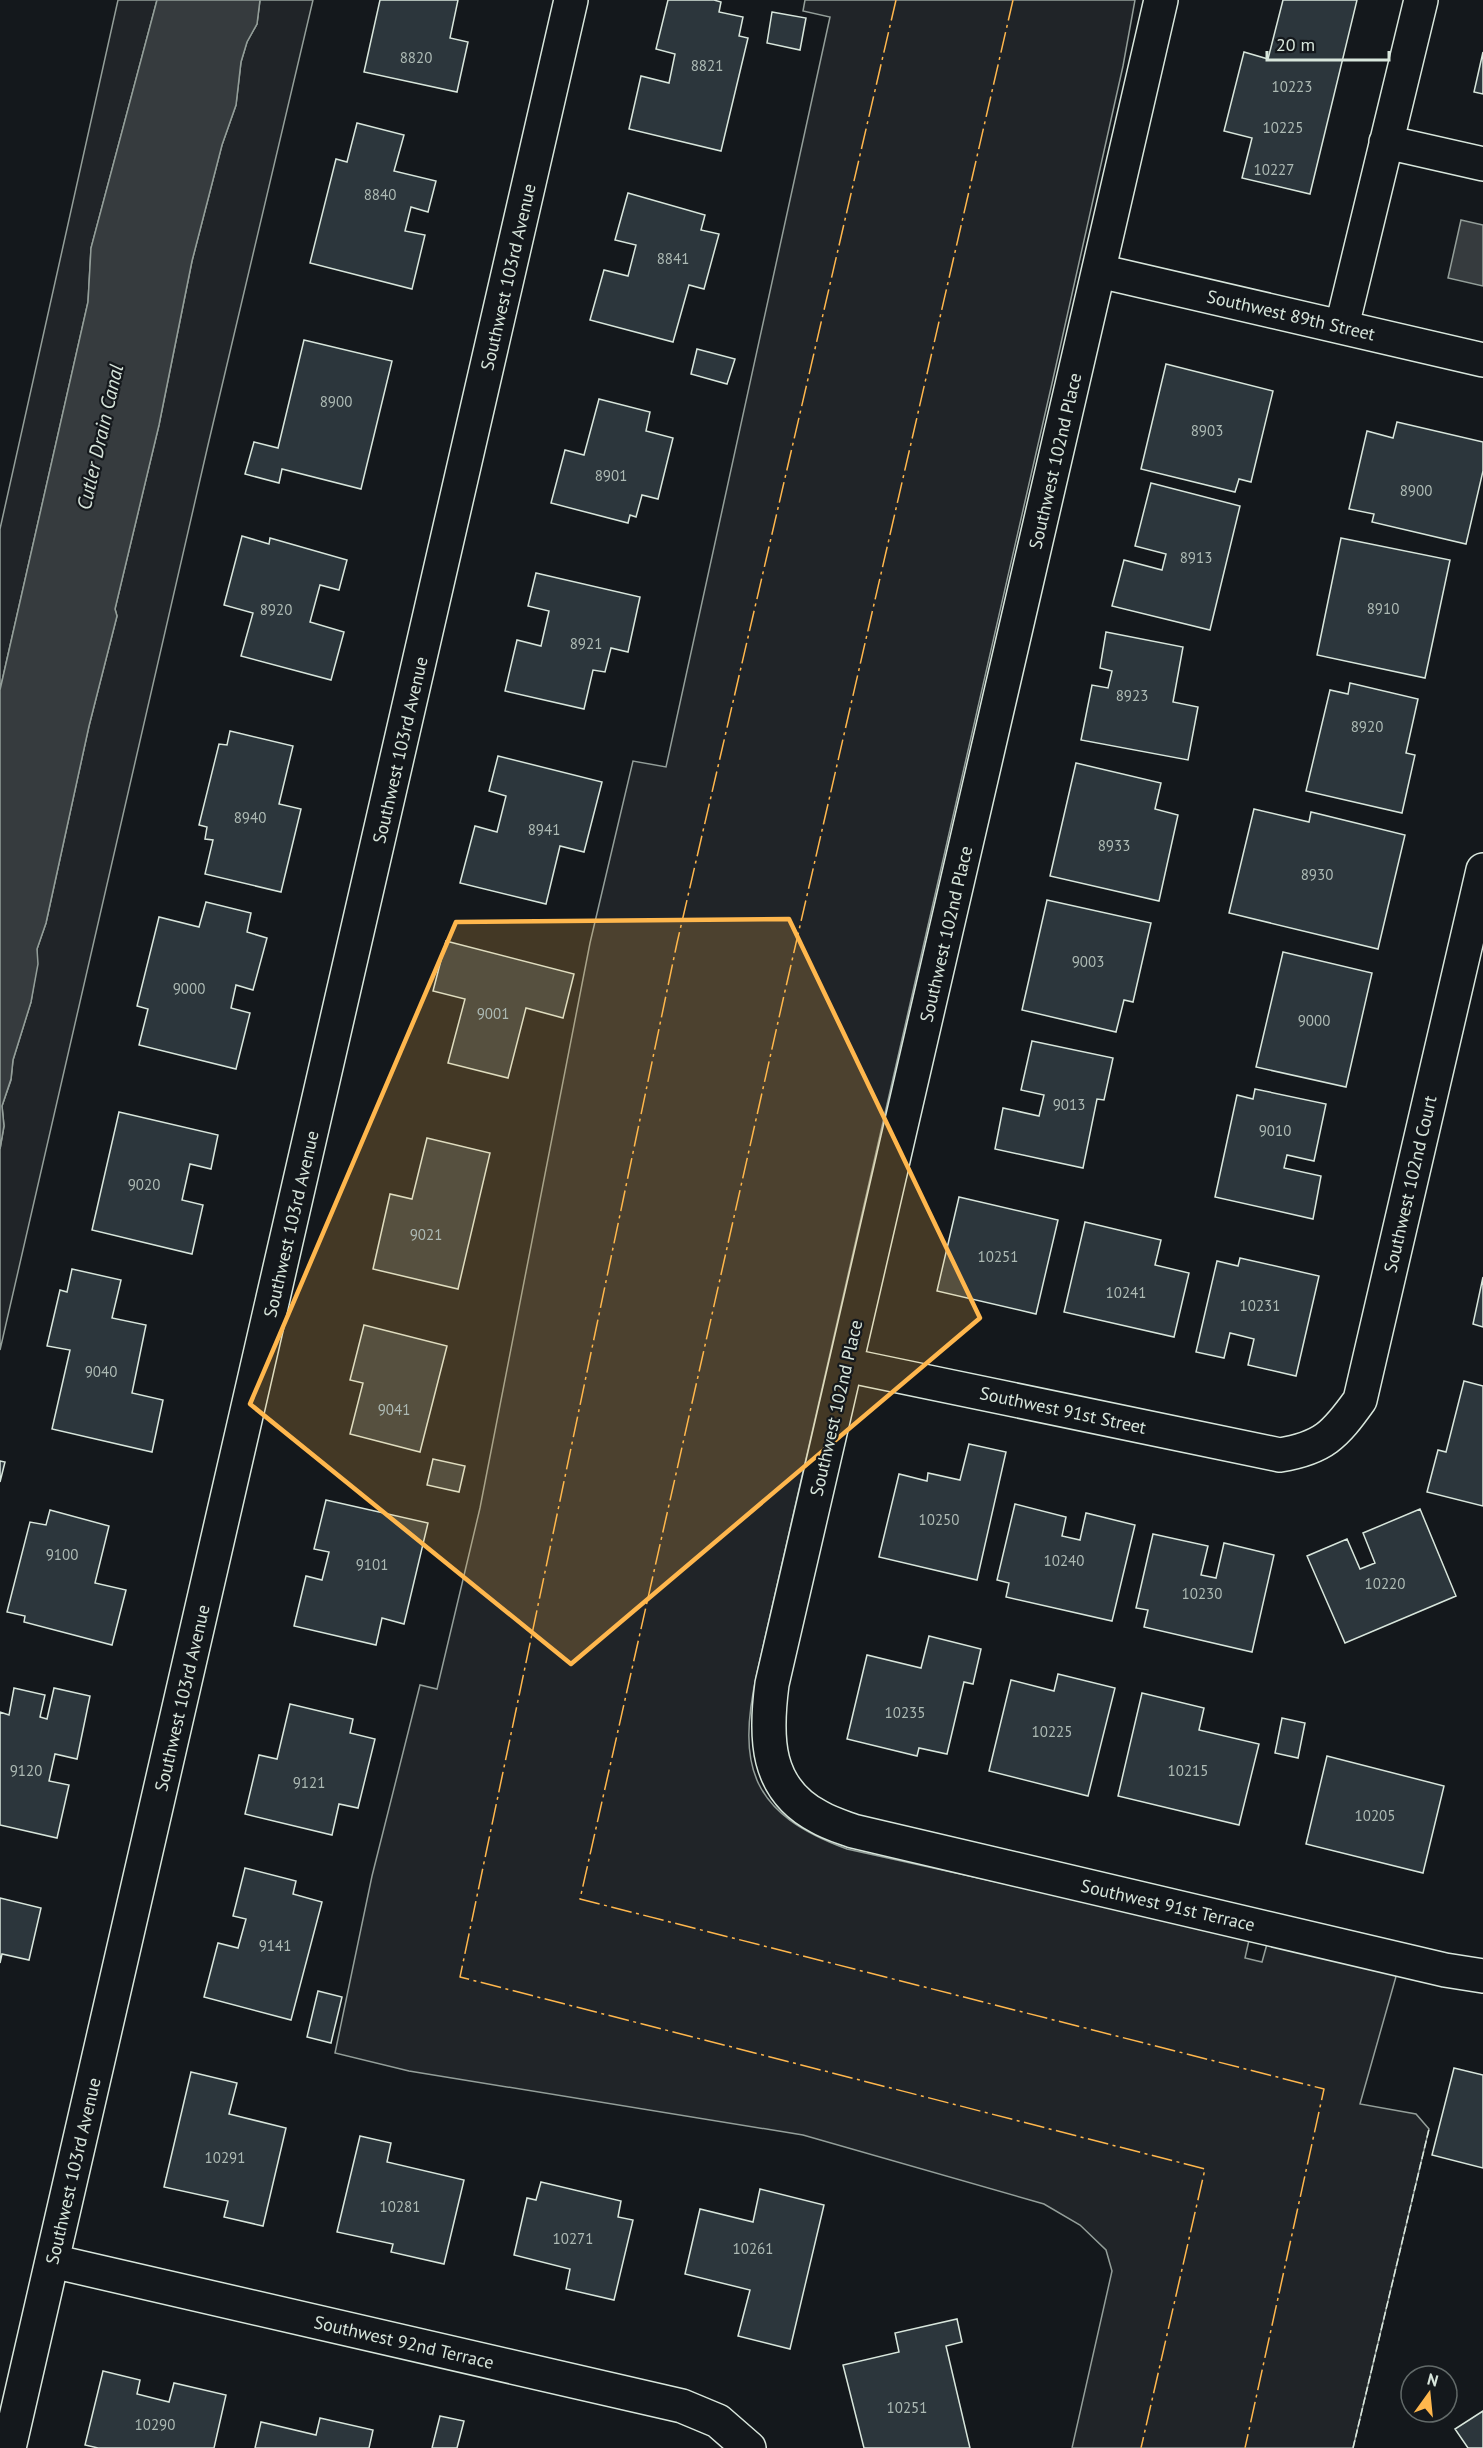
<svg xmlns="http://www.w3.org/2000/svg" width="1483" height="2448" viewBox="0 0 1483 2448" font-family="'PT Sans',sans-serif">
<style>
.green{fill:#202428;stroke:#939e99;stroke-width:1.5}
.water{fill:#363b3e;stroke:#939e99;stroke-width:1.5}
.building{fill:#2c363c;stroke:#d8e6dc;stroke-width:1.5}
.lines{fill:none;stroke-linecap:round;stroke-linejoin:round}
.street-casing{stroke:#d8e6dc;stroke-width:36}
.street{stroke:#14181c;stroke-width:33}
.fence{stroke:#d8e6dc;stroke-width:1.5;stroke-dasharray:8 3;stroke-linecap:butt}
.power{stroke:#ffb74d;stroke-width:1.5;stroke-dasharray:21 4.5 3 4.5;stroke-linecap:butt}
.marked{fill:#ffb74d;fill-opacity:0.2;stroke:#ffb74d;stroke-width:4.5;stroke-linejoin:round}
.labels{text-anchor:middle;dominant-baseline:central;stroke-width:4.5;stroke-linejoin:round;paint-order:stroke}
.number-label{font-size:15px;fill:#adbab4}
.street-label{font-size:18px;fill:#d8e6dc;stroke:#14181c}
.water-label{font-size:20px;font-style:italic;fill:#d8e6dc;stroke:#14181c}
</style>
<rect width="100%" height="100%" fill="#14181c"/>
<path class="green" d="M118,0H157L91,248L88,302L0,690V529Z
M260,0H313L208,445L0,1350V1149L4,1126L2,1106L11,1080L13,1060L31,1002L37,964V949L46,923L89,726L117,616L115,609L159,425L192,261L222,145L236,105L241,62L247,42L257,24Z
M805,0H1135L1123,66L1053,379L757,1673C736,1768 752,1814 847,1849L1155,1917L1249,1940L1245,1958L1262,1962L1267,1944L1397,1973L1360,2104L1416,2114L1429,2129L1353,2448H1072L1112,2271L1106,2250L1080,2225L1044,2204L803,2135L409,2071L335,2053L372,1876L420,1685L437,1689L480,1508L590,943L633,761L666,767L830,17L803,11Z"/>
<path class="water" d="M157,0H260L257,24L247,42L241,62L236,105L222,145L192,261L159,425L115,609L117,616L89,726L46,923L37,949L38,964L31,1002L13,1060L11,1079L2,1106L4,1126L0,1149V690L88,302L91,248Z
M1461,220L1483,225V286L1448,278Z"/>
<path class="building" d="M380,0H458L450,38L468,42L457,92L364,72Z
M668,0H714L721,2L719,12L743,17L739,36L748,38L721,151L629,129L641,76L669,83L675,54L656,49Z
M1283,0H1357L1310,194L1242,178L1252,138L1224,131L1244,52L1268,59Z
M772,12L806,18L800,50L767,43Z
M1483,52V94L1474,92Z
M357,123L404,135L394,171L436,181L428,212L411,207L405,231L425,235L412,289L310,263L336,159L347,162Z
M628,193L705,215L701,230L719,234L704,289L689,285L673,342L590,320L604,270L628,276L636,245L615,240Z
M304,340L392,361L361,489L282,469L279,483L245,474L254,442L278,448Z
M697,349L735,359L727,384L691,374Z
M1166,364L1273,391L1251,482L1239,479L1235,492L1141,469Z
M599,399L650,412L646,431L673,438L658,499L642,495L636,517L630,515L628,523L551,503L565,450L584,455Z
M1397,422L1483,442V471L1466,544L1372,522L1374,514L1349,509L1367,431L1393,438Z
M1151,483L1240,506L1210,630L1112,606L1124,560L1162,570L1166,554L1135,546Z
M242,536L269,544L270,538L347,560L339,590L320,585L310,622L344,632L331,680L241,656L253,613L224,605Z
M1341,538L1450,560L1425,678L1317,655Z
M536,573L640,597L628,652L611,648L605,672L593,670L584,709L505,691L517,640L541,646L549,611L528,606Z
M1106,632L1183,647L1173,702L1198,707L1188,760L1081,740L1092,685L1108,688L1112,671L1100,668Z
M1350,683L1418,699L1406,753L1415,755L1402,813L1306,791L1330,690L1348,694Z
M230,731L293,746L279,804L301,809L281,892L205,874L213,840L205,839L207,827L199,825L219,744L227,745Z
M498,756L602,782L584,852L560,846L546,904L460,883L475,826L497,832L506,796L489,791Z
M1076,763L1161,783L1155,809L1178,815L1159,901L1050,876Z
M1254,809L1309,822L1311,812L1405,835L1378,949L1229,913Z
M1047,900L1151,923L1133,1002L1124,1000L1116,1032L1022,1010Z
M206,902L251,913L247,932L267,938L253,990L236,985L231,1008L250,1013L236,1069L139,1045L148,1009L137,1006L159,917L199,927Z
M446,941L574,974L563,1018L526,1008L508,1078L448,1063L465,999L433,991Z
M1283,952L1372,973L1346,1087L1256,1067Z
M1032,1041L1113,1058L1104,1100L1097,1099L1083,1168L995,1149L1003,1108L1039,1116L1044,1095L1021,1090Z
M1255,1089L1326,1104L1314,1161L1287,1155L1284,1168L1321,1176L1313,1219L1215,1197L1237,1095L1253,1099Z
M119,1112L218,1135L211,1169L190,1164L182,1200L203,1205L192,1254L92,1230Z
M427,1138L490,1153L458,1289L373,1269L390,1194L412,1199Z
M959,1197L1058,1220L1036,1314L937,1291Z
M1085,1222L1161,1240L1155,1265L1189,1273L1174,1337L1064,1312Z
M1240,1258L1319,1276L1296,1376L1248,1365L1254,1339L1230,1333L1224,1358L1196,1352L1217,1261L1238,1266Z
M72,1269L121,1280L112,1318L146,1325L132,1393L163,1400L152,1452L52,1429L70,1350L47,1346L60,1290L67,1292Z
M1483,1277V1327L1473,1324Z
M364,1325L447,1346L420,1452L350,1434L363,1383L350,1380Z
M1464,1381L1483,1386V1506L1427,1492L1438,1450L1446,1452Z
M969,1444L1006,1452L977,1580L879,1557L899,1474L927,1481L928,1473L960,1480Z
M433,1459L465,1466L459,1492L427,1485Z
M0,1461L5,1462L0,1482Z
M326,1500L428,1523L404,1624L382,1618L376,1645L294,1626L306,1576L322,1580L329,1552L314,1549Z
M1015,1504L1066,1517L1062,1536L1080,1540L1086,1513L1135,1525L1112,1621L1006,1597L1009,1583L997,1580Z
M1420,1509L1456,1596L1345,1643L1307,1556L1347,1539L1360,1569L1375,1563L1363,1533Z
M50,1510L109,1526L95,1583L126,1590L112,1645L24,1622L25,1616L7,1612L30,1522L46,1525Z
M1153,1534L1208,1546L1201,1575L1216,1578L1224,1543L1274,1555L1252,1652L1144,1627L1148,1610L1136,1608Z
M929,1636L981,1649L973,1684L964,1682L947,1754L919,1748L917,1756L847,1739L867,1655L921,1668Z
M1058,1674L1115,1688L1088,1796L989,1771L1011,1680L1054,1691Z
M14,1688L45,1695L40,1717L47,1719L54,1688L90,1696L77,1759L55,1754L49,1781L69,1785L57,1838L0,1825V1712L9,1715Z
M1142,1693L1204,1708L1199,1730L1259,1744L1239,1825L1118,1796Z
M290,1704L353,1719L350,1733L375,1739L358,1808L339,1804L332,1835L245,1814L259,1755L277,1759Z
M1282,1718L1305,1723L1298,1758L1275,1753Z
M1327,1756L1444,1786L1423,1873L1306,1844Z
M245,1868L296,1881L293,1894L322,1902L291,2020L204,1997L218,1943L238,1948L246,1919L233,1916Z
M0,1898L41,1908L29,1960L2,1954L0,1963Z
M318,1991L342,1997L331,2043L307,2037Z
M1454,2068L1483,2075V2168L1432,2155Z
M191,2072L237,2083L229,2114L286,2128L263,2226L224,2217L228,2201L164,2187Z
M360,2136L391,2143L387,2162L464,2180L444,2264L391,2252L393,2244L337,2232Z
M541,2182L621,2201L618,2217L633,2220L614,2300L566,2289L570,2269L514,2255L527,2198L536,2200Z
M760,2189L824,2205L790,2349L738,2336L750,2290L685,2274L700,2209L753,2222Z
M957,2319L962,2342L946,2346L970,2448H864L843,2365L899,2352L895,2333Z
M103,2371L140,2380L137,2394L169,2402L174,2383L226,2395L214,2448H98L85,2445Z
M1483,2411V2448H1468L1455,2429Z
M440,2416L464,2421L457,2448H432Z
M320,2418L373,2430L369,2448H255L261,2422L316,2435Z"/>
<g class="lines">
<g class="street-casing">
<path id="street" d="M1161,0L772,1684C765,1737 765,1789 819,1817C829,1823 842,1827 853,1831L1445,1970L1483,1976
M1386,142L1483,164
M1099,271L1483,360
M1342,326L1421,0
M846,1365L1280,1455C1323,1448 1335,1435 1360,1400L1483,870
M52,2261L682,2406L718,2421L749,2448
M9,2448L571,0"/>
</g>
<use href="#street" class="street"/>
<path class="fence" d="M1353,2448L1429,2129"/>
<path class="power" d="M896,0L677,943L460,1977L1205,2169L1141,2448
M1013,0L785,991L580,1899L1324,2089L1245,2448"/>
</g>
<path class="marked" d="M789,919L980,1318L571,1664L250,1404L456,922Z"/>
<g class="labels">
<g class="number-label">
<text x="416" y="57">8820</text>
<text x="707" y="65">8821</text>
<text x="1292" y="86">10223</text>
<text x="1283" y="127">10225</text>
<text x="1274" y="169">10227</text>
<text x="380" y="194">8840</text>
<text x="673" y="258">8841</text>
<text x="336" y="401">8900</text>
<text x="1207" y="430">8903</text>
<text x="611" y="475">8901</text>
<text x="1416" y="490">8900</text>
<text x="1196" y="557">8913</text>
<text x="1383" y="608">8910</text>
<text x="276" y="609">8920</text>
<text x="586" y="643">8921</text>
<text x="1132" y="695">8923</text>
<text x="1367" y="726">8920</text>
<text x="250" y="817">8940</text>
<text x="544" y="829">8941</text>
<text x="1114" y="845">8933</text>
<text x="1317" y="874">8930</text>
<text x="1088" y="961">9003</text>
<text x="189" y="988">9000</text>
<text x="493" y="1013">9001</text>
<text x="1314" y="1020">9000</text>
<text x="1069" y="1104">9013</text>
<text x="1275" y="1130">9010</text>
<text x="144" y="1184">9020</text>
<text x="426" y="1234">9021</text>
<text x="998" y="1256">10251</text>
<text x="1126" y="1292">10241</text>
<text x="1260" y="1305">10231</text>
<text x="101" y="1371">9040</text>
<text x="394" y="1409">9041</text>
<text x="939" y="1519">10250</text>
<text x="62" y="1554">9100</text>
<text x="1064" y="1560">10240</text>
<text x="372" y="1564">9101</text>
<text x="1385" y="1583">10220</text>
<text x="1202" y="1593">10230</text>
<text x="905" y="1712">10235</text>
<text x="1052" y="1731">10225</text>
<text x="26" y="1770">9120</text>
<text x="1188" y="1770">10215</text>
<text x="309" y="1782">9121</text>
<text x="1375" y="1815">10205</text>
<text x="275" y="1945">9141</text>
<text x="225" y="2157">10291</text>
<text x="400" y="2206">10281</text>
<text x="573" y="2238">10271</text>
<text x="753" y="2248">10261</text>
<text x="907" y="2407">10251</text>
<text x="155" y="2424">10290</text>
</g>
<g class="street-label">
<text transform="translate(508 277) rotate(-77)">Southwest 103rd Avenue</text>
<text transform="translate(1291 315) rotate(13)">Southwest 89th Street</text>
<text transform="translate(1055 461) rotate(-77)">Southwest 102nd Place</text>
<text transform="translate(400 750) rotate(-77)">Southwest 103rd Avenue</text>
<text transform="translate(946 934) rotate(-77)">Southwest 102nd Place</text>
<text transform="translate(1410 1184) rotate(-77)">Southwest 102nd Court</text>
<text transform="translate(291 1224) rotate(-77)">Southwest 103rd Avenue</text>
<text transform="translate(836 1408) rotate(-77)">Southwest 102nd Place</text>
<text transform="translate(1063 1410) rotate(12)">Southwest 91st Street</text>
<text transform="translate(182 1698) rotate(-77)">Southwest 103rd Avenue</text>
<text transform="translate(1168 1905) rotate(13)">Southwest 91st Terrace</text>
<text transform="translate(73 2171) rotate(-77)">Southwest 103rd Avenue</text>
<text transform="translate(404 2342) rotate(13)">Southwest 92nd Terrace</text>
</g>
<g class="water-label">
<text transform="translate(100 437) rotate(-77)">Cutler Drain Canal</text>
</g>
</g>
<g transform="translate(1429 2394) rotate(15)"><circle r="28" fill="#14181c" stroke="#626a69" stroke-width="1.5"/>
<path d="M0-4.5L10 22L0 15L-10 22Z" fill="#ffb74d"/>
<text y="-9" font-size="16" font-weight="bold" text-anchor="middle" fill="#d8e6dc">N</text>
</g>
<path d="M1267 51v9h122v-9" fill="none" stroke="#d8e6dc" stroke-width="3"/>
<text x="1276" y="51" font-size="18" fill="#d8e6dc" stroke="#14181c" stroke-width="4.5" paint-order="stroke">20 m</text>
</svg>
